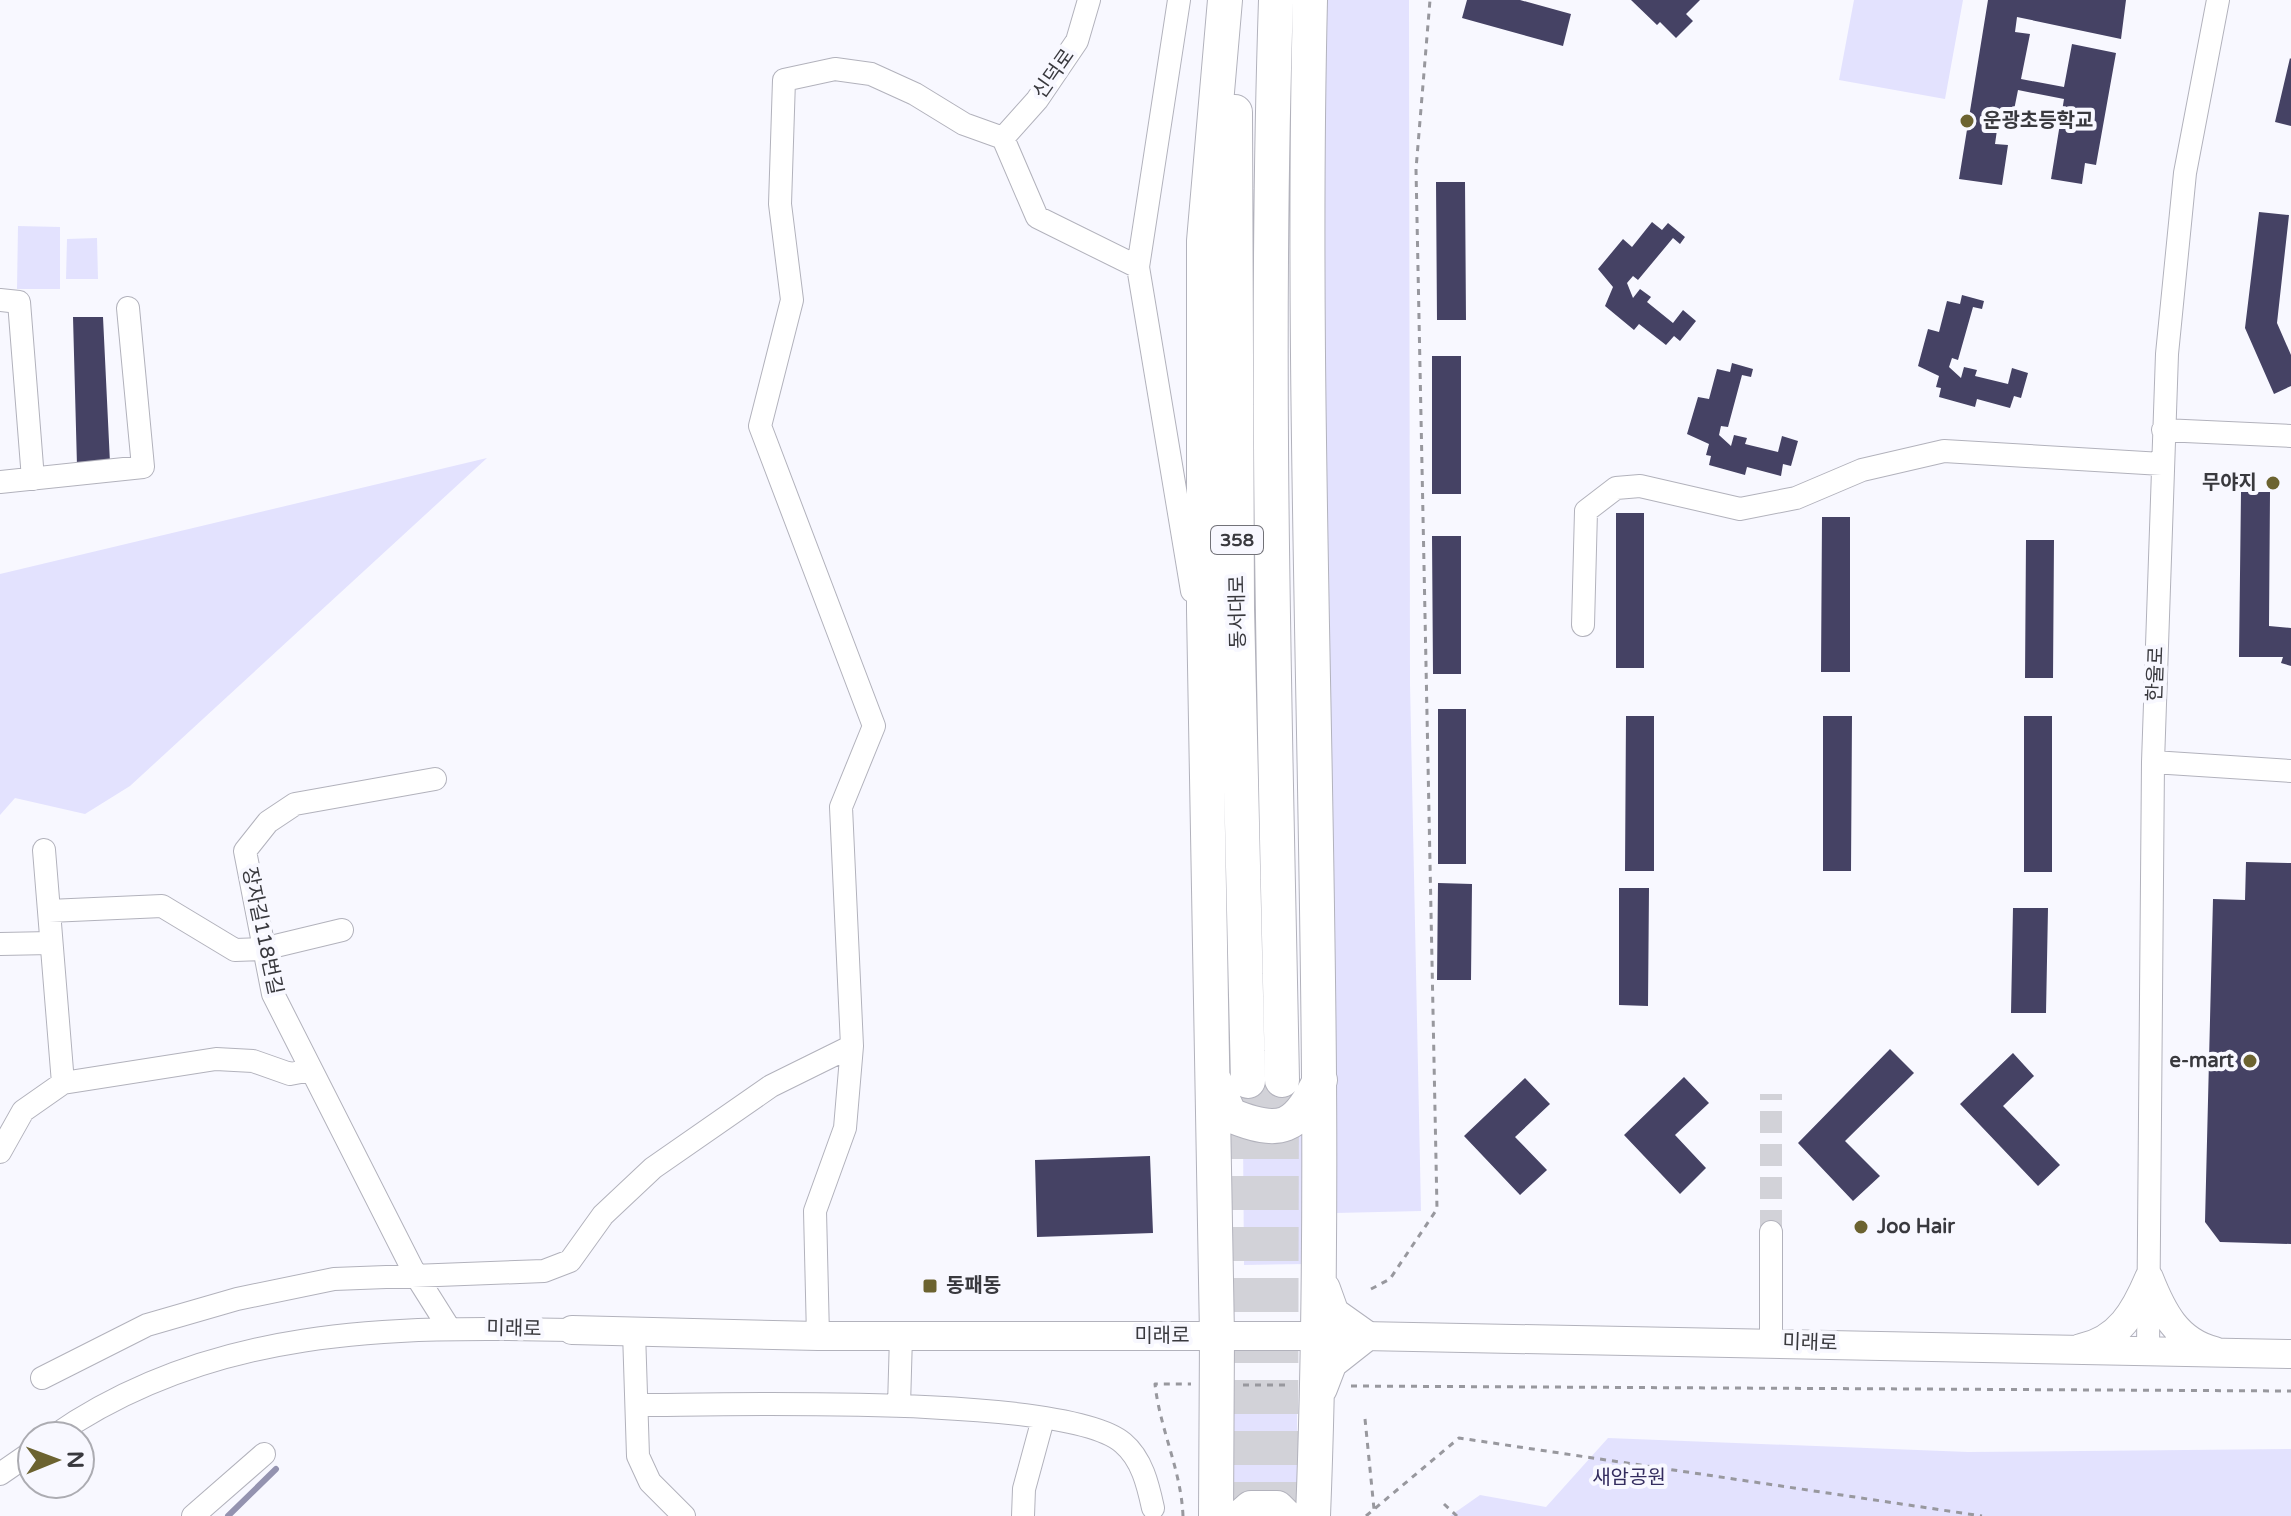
<svg xmlns="http://www.w3.org/2000/svg" width="2291" height="1516" viewBox="0 0 2291 1516" font-family="'Varela Round','Noto Sans KR',sans-serif">
<style>
.green{fill:#e3e2fe}
.lines{fill:none;stroke-linecap:round;stroke-linejoin:round}
.stream{stroke:#9493b0;stroke-width:6}
.building{fill:#454264}
.minor-tunnel{stroke:#d2d2d8;stroke-width:22;stroke-dasharray:22 11;stroke-linecap:butt}
.highway-tunnel{stroke:#d2d2d8;stroke-width:34;stroke-dasharray:34 17;stroke-linecap:butt}
.minor-casing{stroke:#b2b2bc;stroke-width:24}
.major-casing{stroke:#b2b2bc;stroke-width:30}
.highway-casing{stroke:#b2b2bc;stroke-width:36}
.path{stroke:#98989e;stroke-width:3;stroke-dasharray:6 6;stroke-linecap:butt}
.minor{stroke:#fff;stroke-width:22}
.major{stroke:#fff;stroke-width:28}
.highway{stroke:#fff;stroke-width:34}
.poi-dot{fill:#6c6330;stroke:#f8f8ff;stroke-width:3}
.labels{text-anchor:middle;dominant-baseline:central;stroke-width:8;stroke-linejoin:round;paint-order:stroke}
.shield{fill:#f8f8ff;stroke:#727278;stroke-width:2}
.shield-label{font-size:18px;font-weight:bold;fill:#39393e}
.street-label{font-size:20px;fill:#39393e;stroke:#f8f8ff}
.poi-label{font-size:20px;font-weight:bold;fill:#39393e;stroke:#f8f8ff;text-anchor:start}
.park-label{font-size:20px;fill:#342d5f;stroke:#f8f8ff}
</style>
<rect width="100%" height="100%" fill="#f8f8ff"/>
<path class="green" d="M1323,0H1409L1410,684L1421,1211L1336,1213L1319,137Z
M1854,0H1963L1945,99L1839,80Z
M18,226L60,227V289H17Z
M97,238L98,279H66L67,239Z
M487,458L130,786L85,814L15,798L0,815V574Z
M1310,1124L1307,1264L1244,1265L1243,1138Z
M1223,1397L1297,1398V1499L1278,1494L1223,1512Z
M1608,1438L1968,1452L2291,1449V1516H1450L1480,1495L1546,1507Z"/>
<g class="lines">
<path class="stream" d="M228,1516L276,1469"/>
</g>
<path class="building" d="M1467,0H1520L1571,14L1563,46L1462,18Z
M1631,0H1700L1686,14L1693,21L1676,38L1660,22L1657,25Z
M1988,0H2126L2121,39L2017,17L2015,32L2030,34L2021,79L2064,87L2072,44L2116,53L2096,165L2085,163L2082,184L2051,179L2064,99L2018,90L2014,110L2000,109L1995,144L2008,145L2002,185L1959,179Z
M2290,58L2291,59V126L2275,122Z
M1436,182H1465L1466,320H1437Z
M2259,212L2289,215L2277,323L2291,355V386L2274,394L2245,328Z
M1652,222L1662,230L1668,223L1685,237L1680,244L1673,238L1638,280L1633,276L1627,283L1633,298L1640,289L1651,297L1647,302L1673,323L1683,310L1696,321L1680,341L1674,336L1666,345L1639,324L1634,330L1605,306L1613,287L1598,269L1623,239L1632,247Z
M1962,295L1984,301L1982,309L1973,307L1958,360L1952,358L1949,367L1961,378L1964,367L1977,370L1975,376L2008,384L2012,368L2028,373L2021,398L2014,396L2010,408L1977,399L1975,407L1939,397L1941,388L1936,387L1939,376L1918,366L1928,329L1939,332L1947,301L1960,304Z
M73,317H103L110,463L77,466Z
M1432,356H1461V494H1432Z
M1732,363L1753,369L1751,377L1742,375L1728,427L1721,426L1719,435L1731,446L1734,435L1747,438L1745,444L1778,452L1782,436L1798,441L1791,466L1783,464L1781,476L1747,467L1745,475L1709,465L1711,456L1706,455L1709,444L1687,434L1698,397L1709,399L1717,369L1730,372Z
M2241,492H2270L2269,626L2291,628V666L2281,663L2283,657H2239Z
M1616,513H1644V668H1616Z
M1822,517H1850V672H1821Z
M1432,536H1461V674H1433Z
M2026,540H2054L2053,678H2025Z
M1438,709H1466V864H1438Z
M1626,716H1654V871H1625Z
M1823,716H1852L1851,871H1823Z
M2024,716H2052V872H2024Z
M2246,862L2291,863V1244L2220,1242L2205,1222L2213,899L2245,900Z
M1438,883L1472,884L1471,980H1437Z
M1619,888H1649L1648,1006L1619,1005Z
M2013,908H2048L2046,1013H2011Z
M1890,1049L1914,1073L1845,1141L1880,1176L1853,1201L1798,1143Z
M2013,1053L2034,1076L2003,1106L2060,1165L2038,1186L1960,1104Z
M1684,1077L1709,1103L1675,1135L1706,1168L1680,1194L1624,1135Z
M1525,1078L1550,1104L1515,1137L1547,1170L1520,1195L1464,1136Z
M1150,1156L1153,1233L1037,1237L1035,1160Z"/>
<g class="lines">
<path class="minor-tunnel" d="M1771,1232V1094"/>
<path class="highway-tunnel" d="M1247,1516L1248,1081
M1281,1516L1282,1080"/>
<g class="minor-casing">
<path id="minor" d="M1179,0L1138,267L1192,591
M1003,138L1037,217L1138,267
M1003,138L1037,100L1077,41L1089,0
M0,300L19,302L33,479
M2163,430L2291,436
M0,482L143,467L128,308
M1583,625L1586,511L1616,488L1640,486L1740,509L1796,498L1862,470L1944,451L2162,464
M2153,762L2291,771
M435,779L295,804L268,822L245,851L273,994L415,1274L449,1328
M44,850L63,1083
M49,911L162,906L235,950L263,949L342,930
M0,944L51,943
M0,1152L23,1111L63,1083L216,1059L253,1061L290,1074L311,1070
M1771,1232V1342
M634,1332L638,1456L650,1482L684,1516
M818,1336L815,1211L845,1128L852,1046L841,807L874,726L760,426L792,300L780,204L784,80L835,69L871,74L915,94L964,124L1003,138
M2148,1353L2153,762L2167,354L2185,173L2218,0
M42,1378L147,1325L237,1299L334,1279L544,1271L570,1261L603,1215L653,1168L771,1086L852,1046
M638,1405C724,1405 1067,1394 1123,1443C1142,1459 1148,1485 1153,1508
M899,1406L901,1336
M54,1436C211,1327 390,1326 572,1330
M0,1474L32,1452
M193,1516L264,1454
M1023,1516L1024,1489L1043,1419"/>
</g>
<g class="major-casing">
<path id="major" d="M2149,1278C2162,1311 2177,1342 2215,1351
M572,1330L818,1336H1363L2291,1354
M2081,1348C2119,1340 2135,1311 2149,1278"/>
</g>
<g class="highway-casing">
<path id="highway" d="M1276,0C1264,360 1275,721 1282,1080
M1310,0C1298,505 1333,1011 1313,1516
M1235,112L1237,608L1248,1081
M1214,1080L1230,1115C1281,1136 1297,1129 1320,1080
M1320,1388L1330,1362L1363,1336L1332,1314L1323,1289
M1216,1516L1217,1336L1204,610V241L1225,0
M1242,1516L1251,1508H1277L1285,1516"/>
</g>
<path class="path" d="M1371,1289L1390,1279L1437,1209L1416,169L1430,0
M1243,1385H1291
M1351,1386L2291,1391
M1365,1419L1374,1509
M1444,1504L1457,1516
M1183,1516C1181,1469 1160,1430 1155,1384H1191
M1366,1516L1459,1438L1982,1516"/>
<use href="#minor" class="minor"/>
<use href="#major" class="major"/>
<use href="#highway" class="highway"/>
</g>
<g class="poi-dot">
<circle cx="1967" cy="121" r="8"/>
<circle cx="2273" cy="483" r="8"/>
<circle cx="2250" cy="1061" r="8"/>
<circle cx="1861" cy="1227" r="8"/>
<rect x="922" y="1278" width="16" height="16" rx="4"/>
</g>
<g class="labels">
<rect class="shield" x="1211" y="526" width="52" height="28" rx="6"/>
<g class="shield-label">
<text x="1237" y="540">358</text>
</g>
<g class="street-label">
<text transform="translate(1054 74) rotate(-55)">신덕로</text>
<text transform="translate(1238 612) rotate(-91)">동서대로</text>
<text transform="translate(2156 674) rotate(-88)">한울로</text>
<text transform="translate(262 931) rotate(78)">장자길118번길</text>
<text transform="translate(514 1329) rotate(1)">미래로</text>
<text x="1162" y="1336">미래로</text>
<text transform="translate(1810 1343) rotate(2)">미래로</text>
</g>
<g class="poi-label">
<text x="1983" y="121">운광초등학교</text>
<text x="2257" y="483" text-anchor="end">무야지</text>
<text x="2234" y="1061" text-anchor="end">e-mart</text>
<text x="1877" y="1227">Joo Hair</text>
<text x="946" y="1286">동패동</text>
</g>
<g class="park-label">
<text x="1629" y="1478">새암공원</text>
</g>
</g>
<g transform="translate(56 1460) rotate(89)"><circle r="38" fill="#f8f8ff" stroke="#acacb2" stroke-width="2"/>
<path d="M0-6L14 30L0 20L-14 30Z" fill="#6c6330"/>
<text y="-12" font-size="22" font-weight="bold" text-anchor="middle" fill="#39393e">N</text>
</g>
</svg>
